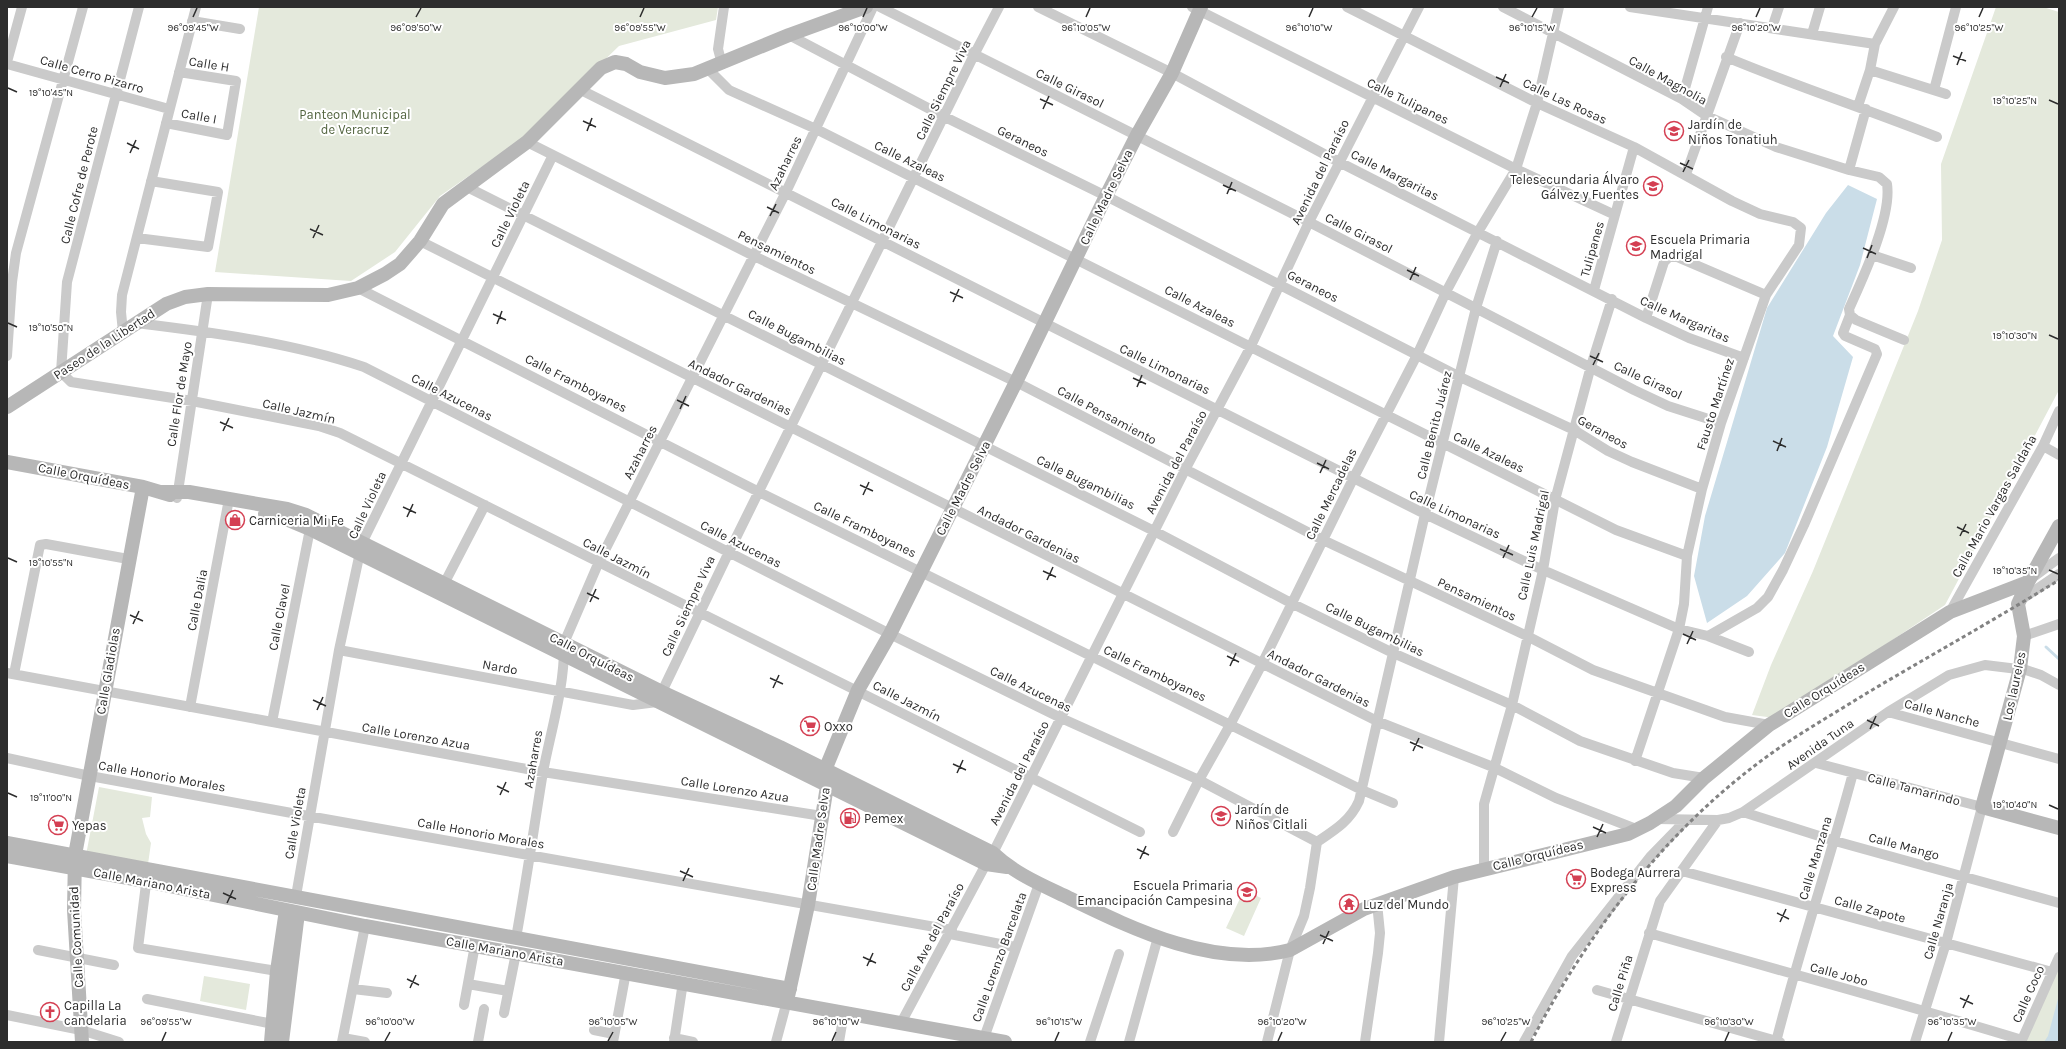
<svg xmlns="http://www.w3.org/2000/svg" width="2066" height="1049" viewBox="0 0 2066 1049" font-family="Karla,sans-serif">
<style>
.green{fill:#e4e9dc}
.water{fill:#cadde8}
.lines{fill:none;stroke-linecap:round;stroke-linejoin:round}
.stream{stroke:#cadde8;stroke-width:3}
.street{stroke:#cacaca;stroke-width:10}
.secondary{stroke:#b7b7b7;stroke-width:14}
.rail{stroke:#828282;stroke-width:3;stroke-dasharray:4 3;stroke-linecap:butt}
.ticks{fill:none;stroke:#2d2d2d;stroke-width:1.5}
.labels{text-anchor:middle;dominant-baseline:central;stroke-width:4;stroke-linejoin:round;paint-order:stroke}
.street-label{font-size:13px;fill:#2d2d2d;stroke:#fff}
.park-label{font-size:13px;fill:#52643f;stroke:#fff}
.poi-label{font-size:13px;fill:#2d2d2d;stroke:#fff;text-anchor:start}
.ticks-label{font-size:10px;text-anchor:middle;fill:#2d2d2d;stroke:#fff;stroke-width:4;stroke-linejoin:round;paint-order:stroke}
</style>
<rect width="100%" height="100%" fill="#fff"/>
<path class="green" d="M259,7H718L716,20L619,46L526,136L440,196L395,252L351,281L215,272Z
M1996,7H2043L2059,12V390L1945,605L1775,718L1752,715L1771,665L1813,571L1918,311L1942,240L1941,164Z
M99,787L152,797L150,817L142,818L146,834L151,843L148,864L86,855Z
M1244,890L1261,898L1244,936L1226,928Z
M2059,961V1042H2023Z
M204,976L250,984L246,1010L200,1001Z"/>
<path class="water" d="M1848,185L1877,199L1860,265L1833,336L1853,357L1827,447L1785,553L1747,596L1707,623L1694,576L1705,516L1767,308L1826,213Z
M2059,995V1042H2044L2048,1036Z"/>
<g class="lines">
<path class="stream" d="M2046,647L2059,659"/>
<path class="street" d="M139,7L67,282L61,372L71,382L192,401L319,426L340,433L1140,832
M880,7L1309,222L1634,390L1668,406L1721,423
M1038,7L1172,73L1339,162L1646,318L1689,338L1744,358
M1192,7L1516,169L1615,215
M1347,7L1537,103L1634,147L1732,201L1760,214L1793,222L1801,228L1799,245L1766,295L1721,423L1702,489L1687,556L1684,604L1679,629L1635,761
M1503,7L1682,99L1707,116L1776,147L1849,170L1879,177L1887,184C1892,216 1863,278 1849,309L1850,315L1856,320L1904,340
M1630,7L1875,44
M192,21L240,29
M1772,28L1779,7
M1812,34L1820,7
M789,35L945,117L1106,196L1460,377L1574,430L1608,451L1632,462L1702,489
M1726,57C1795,86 1867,109 1937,137
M7,62L22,7
M7,64L169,109
M722,64L718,49L724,7
M708,69L729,90L816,129L1616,530L1687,556
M1870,70L1946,94
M579,89L1425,514L1543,570L1679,629L1708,636L1749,652
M1934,90L1956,7
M1682,99L1708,7
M1858,106L1870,70L1875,44L1894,7
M166,123L227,135L236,81L179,72
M527,142L754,256L1016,382L1323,540L1527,636L1593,670L1725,717L1769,725
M1849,170L1866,109
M1686,174L1740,23
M465,186L1154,531L1291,603L1393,653L1512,705L1580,741L1673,773L1704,778
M137,238L208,247L218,192L151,181
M420,241L1379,722L1493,767L1556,798L1636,829
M1872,255L1911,268
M358,288L759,492L1362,790L1393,803
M1594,290L1634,147
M1646,318L1664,262L1669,257H1677L1766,295
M136,323C211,332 292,343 364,367L890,634L1061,718L1199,780L1317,842
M123,332L121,312L122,295L196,7
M7,356L12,282L16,253L83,7
M2043,446L2059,455
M177,498L208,294
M2032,578L2059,558
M444,584L485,505
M2022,599L2059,574
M1950,612L2043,446L2059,411
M1708,636L1757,608L1768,597L1783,570L1804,525L1877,354L1875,349L1845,336L1843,333L1850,315
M2024,636L2059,624
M339,650L633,705L657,702L729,552L974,55L999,7
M7,673L543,772L822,816
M14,674L40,545L46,544L128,559
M190,707L229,499
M1888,712L2059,759
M272,722L311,524
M7,758L90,776L308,816L952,930
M1816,763L1982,807L1946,943L1915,1042
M1743,812L1835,841L2059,903
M1657,819L1718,820
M1173,832L1199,780L1230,725L1262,664L1353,479L1417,355L1446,292L1478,232L1516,169L1537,103L1559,7
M1484,868V804L1512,705L1543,570L1555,500L1591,366L1612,299
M1682,871L2052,972
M147,876L138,948L277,971
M296,896L339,650L362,543L553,155
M1649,933C1773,969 1898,1002 2022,1040
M950,934L1015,947
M516,938C526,883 534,827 543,772C551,730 565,686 564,643L598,564L786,192L873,7
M38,950L114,965
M468,984L508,991
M353,989L387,993
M1597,990L1780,1042
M147,999L273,1024
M464,1005L475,945
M504,1013L516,953
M7,1015L81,1030L119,1042
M901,1023L986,864L993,853L1185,470L1251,346L1309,222L1419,7
M594,1030L614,1034
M343,1038L365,1042
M674,1038L693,1042
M984,1038L1039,884
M342,1042L365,926
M478,1042L484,1009
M613,1042L626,972
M674,1042L683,982
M776,1042L787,1001
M839,1042L844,1012
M1090,1042L1119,954
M1129,1042L1158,937
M1267,1042L1290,950L1304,916L1310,888L1317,842C1335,830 1350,821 1359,801L1425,514L1476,308L1497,241
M1365,1042L1378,953L1380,933L1377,903
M1439,1042L1454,877
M1524,1042L1572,956L1650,857L1686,820
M1616,1042L1660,901L1718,820L1729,818L1743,812L1888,712L1949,675L1985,665L2026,670L2041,675L2059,685
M1776,1042C1799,951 1829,863 1853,773
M2021,1042L2059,957"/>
<path class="secondary" d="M7,407L166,304L185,297L208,294L328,295L358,288L385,274L400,264L420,241L443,204L527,142L601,68L615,62L626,64L640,72L665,78L694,74L789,35L866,7
M7,462L143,487L170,495
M161,492H189L287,509L306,515L662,692L780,747L993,853C1015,874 1042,885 1069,898C1135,930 1215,969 1290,950L1364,909L1454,877L1628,834L1650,823L1676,806L1704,778L1769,725L1950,612L2028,582
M265,514L286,519L310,529L986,864L1007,867
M2059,526L2028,582L2018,604L2024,636L2020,669L1982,807L2059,828
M7,843L790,989
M7,856L145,881L365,926L1005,1042
M787,1001L808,905L827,786L825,770L858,690L890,634L1016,382L1106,196L1137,135L1172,73L1201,7
M82,1042L74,910L75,855L143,487
M271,1042L277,971L286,910
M282,1042L298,913"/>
<path class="rail" d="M1531,1042C1590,928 1672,822 1779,748C1807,729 1838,711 1867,693C1931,655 1996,619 2059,580"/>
</g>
<path class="ticks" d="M193,17L197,8M416,17L421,8M640,17L644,8M863,17L867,8M1086,17L1090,8M1309,17L1313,8M1532,17L1537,8M1756,17L1760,8M1979,17L1983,8M1953,56L1966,61M1957,65L1962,52M1496,77L1509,83M1500,87L1506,74M8,88L17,92M1040,99L1053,105M2049,100L2058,104M1043,109L1049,96M583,121L596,127M587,131L592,118M127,143L139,149M130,153L136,140M1680,163L1693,169M1683,172L1689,160M1223,185L1236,191M1227,194L1232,182M767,207L779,213M770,216L776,204M310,229L323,235M313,238L319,225M1863,248L1876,254M1867,258L1872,245M1407,270L1419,276M1410,280L1416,267M950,292L963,298M953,302L959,289M493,314L506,320M8,323L17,327M497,324L502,311M2049,335L2058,339M1590,356L1603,362M1593,365L1599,353M1133,378L1146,384M1137,387L1142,375M677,400L689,406M680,409L686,396M220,422L233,428M223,431L229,418M1773,441L1786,447M1777,451L1782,438M1317,463L1329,469M1320,473L1326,460M860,485L873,491M863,495L869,482M403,507L416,513M407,517L413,504M1957,527L1969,533M1960,536L1966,524M1500,549L1513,555M8,558L17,562M1503,558L1509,545M2049,570L2058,574M1043,571L1056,577M1047,580L1053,567M587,593L599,599M590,602L596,589M130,615L143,621M133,624L139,611M1683,634L1696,640M1687,644L1693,631M1227,656L1239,662M1230,666L1236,653M770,678L783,684M773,688L779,675M313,700L326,706M317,710L323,697M1867,720L1879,726M1870,729L1876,716M1410,742L1423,748M1413,751L1419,738M953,764L966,770M957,773L963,760M497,786L509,792M8,793L17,797M500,795L506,782M2049,805L2058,809M1593,827L1606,833M1597,837L1603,824M1137,849L1149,855M1140,859L1146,846M680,871L693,877M683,881L689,868M223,893L236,899M227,903L233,890M1777,913L1789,919M1780,922L1786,909M1320,935L1333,941M1323,944L1329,931M863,957L876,963M867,966L873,953M407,979L419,985M410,988L416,975M1960,998L1973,1004M1963,1008L1969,995M162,1041L166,1032M385,1041L390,1032M608,1041L613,1032M832,1041L836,1032M1055,1041L1059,1032M1278,1041L1282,1032M1501,1041L1506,1032M1725,1041L1729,1032M1948,1041L1952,1032"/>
<defs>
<g id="school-ring" transform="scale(1)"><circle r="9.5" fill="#fff" stroke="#d43f52" stroke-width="1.5"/><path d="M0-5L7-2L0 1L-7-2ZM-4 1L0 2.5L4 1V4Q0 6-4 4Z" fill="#d43f52"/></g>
<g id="shop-ring" transform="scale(1)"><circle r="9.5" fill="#fff" stroke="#d43f52" stroke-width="1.5"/><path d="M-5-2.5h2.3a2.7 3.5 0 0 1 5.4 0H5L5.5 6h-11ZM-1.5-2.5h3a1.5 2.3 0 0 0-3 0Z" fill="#d43f52"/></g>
<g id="supermarket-ring" transform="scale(1)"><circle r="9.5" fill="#fff" stroke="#d43f52" stroke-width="1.5"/><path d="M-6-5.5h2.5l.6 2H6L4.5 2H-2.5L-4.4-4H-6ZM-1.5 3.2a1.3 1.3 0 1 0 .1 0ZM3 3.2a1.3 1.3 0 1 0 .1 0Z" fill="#d43f52"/></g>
<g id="fuel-ring" transform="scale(1)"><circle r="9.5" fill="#fff" stroke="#d43f52" stroke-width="1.5"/><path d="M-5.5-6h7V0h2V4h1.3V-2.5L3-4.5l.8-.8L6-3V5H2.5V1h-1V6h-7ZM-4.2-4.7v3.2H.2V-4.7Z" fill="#d43f52"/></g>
<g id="temple-ring" transform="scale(1)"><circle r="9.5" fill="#fff" stroke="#d43f52" stroke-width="1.5"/><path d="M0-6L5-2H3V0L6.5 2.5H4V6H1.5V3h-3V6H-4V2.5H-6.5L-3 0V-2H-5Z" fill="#d43f52"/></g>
<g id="church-ring" transform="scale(1)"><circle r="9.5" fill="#fff" stroke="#d43f52" stroke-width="1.5"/><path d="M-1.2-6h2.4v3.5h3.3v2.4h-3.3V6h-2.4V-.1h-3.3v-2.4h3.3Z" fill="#d43f52"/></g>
</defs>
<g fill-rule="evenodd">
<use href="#school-ring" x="1674" y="131"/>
<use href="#school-ring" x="1653" y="186"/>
<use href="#school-ring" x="1636" y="246"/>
<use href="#shop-ring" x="235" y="520"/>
<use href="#supermarket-ring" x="810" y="726"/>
<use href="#school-ring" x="1221" y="816"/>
<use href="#fuel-ring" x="850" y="818"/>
<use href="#supermarket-ring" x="58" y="825"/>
<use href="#supermarket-ring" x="1576" y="879"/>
<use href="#school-ring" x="1247" y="892"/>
<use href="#temple-ring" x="1349" y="904"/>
<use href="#church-ring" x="50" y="1012"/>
</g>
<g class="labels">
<g class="street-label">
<text transform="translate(209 64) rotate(9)">Calle H</text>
<text transform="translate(92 74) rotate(16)">Calle Cerro Pizarro</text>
<text transform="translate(1668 80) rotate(29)">Calle Magnolia</text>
<text transform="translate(1070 88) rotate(26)">Calle Girasol</text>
<text transform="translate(943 90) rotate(-64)">Calle Siempre Viva</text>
<text transform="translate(1408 101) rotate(26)">Calle Tulipanes</text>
<text transform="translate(1565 101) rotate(25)">Calle Las Rosas</text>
<text transform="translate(199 116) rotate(10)">Calle I</text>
<text transform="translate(1023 141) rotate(26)">Geraneos</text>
<text transform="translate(910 161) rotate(26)">Calle Azaleas</text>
<text transform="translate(785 163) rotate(-64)">Azaharres</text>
<text transform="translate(1320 172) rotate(-64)">Avenida del Paraíso</text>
<text transform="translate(1395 175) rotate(27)">Calle Margaritas</text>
<text transform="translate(79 185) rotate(-76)">Calle Cofre de Perote</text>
<text transform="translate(1106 197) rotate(-64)">Calle Madre Selva</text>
<text transform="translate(510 214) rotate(-64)">Calle Violeta</text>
<text transform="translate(876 223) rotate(27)">Calle Limonarias</text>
<text transform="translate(1359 233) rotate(27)">Calle Girasol</text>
<text transform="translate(1592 249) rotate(-74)">Tulipanes</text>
<text transform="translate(777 252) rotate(26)">Pensamientos</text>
<text transform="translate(1313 286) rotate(27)">Geraneos</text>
<text transform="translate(1200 306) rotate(27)">Calle Azaleas</text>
<text transform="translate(1685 319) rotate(24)">Calle Margaritas</text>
<text transform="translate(797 337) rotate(27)">Calle Bugambilias</text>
<text transform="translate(104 344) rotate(-33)">Paseo de la Libertad</text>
<text transform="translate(1165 369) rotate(26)">Calle Limonarias</text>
<text transform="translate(1648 380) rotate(25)">Calle Girasol</text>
<text transform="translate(576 383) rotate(27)">Calle Framboyanes</text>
<text transform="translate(740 387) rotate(26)">Andador Gardenias</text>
<text transform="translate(179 394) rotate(-81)">Calle Flor de Mayo</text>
<text transform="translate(452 397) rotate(27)">Calle Azucenas</text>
<text transform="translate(1715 404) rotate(-72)">Fausto Martínez</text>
<text transform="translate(299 411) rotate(13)">Calle Jazmín</text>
<text transform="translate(1107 415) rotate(28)">Calle Pensamiento</text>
<text transform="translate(1434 425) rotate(-76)">Calle Benito Juárez</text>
<text transform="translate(1603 432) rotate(29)">Geraneos</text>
<text transform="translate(640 452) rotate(-63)">Azaharres</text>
<text transform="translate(1489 452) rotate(26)">Calle Azaleas</text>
<text transform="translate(1176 462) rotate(-62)">Avenida del Paraíso</text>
<text transform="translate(84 476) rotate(11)">Calle Orquídeas</text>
<text transform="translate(1086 482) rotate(26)">Calle Bugambilias</text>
<text transform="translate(963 488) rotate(-63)">Calle Madre Selva</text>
<text transform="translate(1331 494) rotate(-64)">Calle Mercadelas</text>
<text transform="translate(367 505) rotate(-65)">Calle Violeta</text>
<text transform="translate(1994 506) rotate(-61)">Calle Mario Vargas Saldaña</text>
<text transform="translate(1455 514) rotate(25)">Calle Limonarias</text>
<text transform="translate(865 529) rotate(26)">Calle Framboyanes</text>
<text transform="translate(1029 534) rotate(27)">Andador Gardenias</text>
<text transform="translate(741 544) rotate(27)">Calle Azucenas</text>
<text transform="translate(1533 545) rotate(-78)">Calle Luis Madrigal</text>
<text transform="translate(617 558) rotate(27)">Calle Jazmín</text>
<text transform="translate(1477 599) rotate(25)">Pensamientos</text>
<text transform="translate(197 600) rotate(-79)">Calle Dalia</text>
<text transform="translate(688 606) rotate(-65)">Calle Siempre Viva</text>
<text transform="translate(279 617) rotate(-79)">Calle Clavel</text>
<text transform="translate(1375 629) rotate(26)">Calle Bugambilias</text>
<text transform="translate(592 657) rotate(27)">Calle Orquídeas</text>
<text transform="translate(500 667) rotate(10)">Nardo</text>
<text transform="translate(108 671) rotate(-80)">Calle Gladiolas</text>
<text transform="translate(1155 673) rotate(26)">Calle Framboyanes</text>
<text transform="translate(1319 678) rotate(27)">Andador Gardenias</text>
<text transform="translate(2014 686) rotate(-78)">Los laureles</text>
<text transform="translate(1031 689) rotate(26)">Calle Azucenas</text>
<text transform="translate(1824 690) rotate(-32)">Calle Orquídeas</text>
<text transform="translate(907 701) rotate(27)">Calle Jazmín</text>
<text transform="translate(1942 713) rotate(15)">Calle Nanche</text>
<text transform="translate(416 736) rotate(10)">Calle Lorenzo Azua</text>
<text transform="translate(1820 744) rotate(-35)">Avenida Tuna</text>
<text transform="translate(533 759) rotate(-80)">Azaharres</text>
<text transform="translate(1019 773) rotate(-63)">Avenida del Paraíso</text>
<text transform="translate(162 776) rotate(10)">Calle Honorio Morales</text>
<text transform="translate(735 789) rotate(9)">Calle Lorenzo Azua</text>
<text transform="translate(1914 789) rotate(15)">Calle Tamarindo</text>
<text transform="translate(295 823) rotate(-80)">Calle Violeta</text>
<text transform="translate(481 833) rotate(10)">Calle Honorio Morales</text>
<text transform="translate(818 839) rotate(-82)">Calle Madre Selva</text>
<text transform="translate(1904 846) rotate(15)">Calle Mango</text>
<text transform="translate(1538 855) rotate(-14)">Calle Orquídeas</text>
<text transform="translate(1815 858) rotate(-73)">Calle Manzana</text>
<text transform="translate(152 883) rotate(11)">Calle Mariano Arista</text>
<text transform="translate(1870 909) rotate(15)">Calle Zapote</text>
<text transform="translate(1938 921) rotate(-74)">Calle Naranja</text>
<text transform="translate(76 937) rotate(-93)">Calle Comunidad</text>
<text transform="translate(932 937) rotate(-62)">Calle Ave del Paraíso</text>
<text transform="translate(505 951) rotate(10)">Calle Mariano Arista</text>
<text transform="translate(999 957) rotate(-70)">Calle Lorenzo Barcelata</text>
<text transform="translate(1839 974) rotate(15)">Calle Jobo</text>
<text transform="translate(1620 983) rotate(-73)">Calle Piña</text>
<text transform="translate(2028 994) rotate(-66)">Calle Coco</text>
</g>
<g class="park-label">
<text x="355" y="114">Panteon Municipal<tspan x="355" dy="15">de Veracruz</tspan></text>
</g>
<g class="poi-label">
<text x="1688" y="124">Jardín de<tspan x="1688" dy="15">Niños Tonatiuh</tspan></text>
<text x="1639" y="179" text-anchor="end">Telesecundaria Álvaro<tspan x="1639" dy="15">Gálvez y Fuentes</tspan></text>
<text x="1650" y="239">Escuela Primaria<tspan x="1650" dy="15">Madrigal</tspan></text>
<text x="249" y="520">Carniceria Mi Fe</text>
<text x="824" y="726">Oxxo</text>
<text x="1235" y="809">Jardín de<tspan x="1235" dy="15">Niños Citlali</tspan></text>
<text x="864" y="818">Pemex</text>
<text x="72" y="825">Yepas</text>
<text x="1590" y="872">Bodega Aurrera<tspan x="1590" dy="15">Express</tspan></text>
<text x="1233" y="885" text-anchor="end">Escuela Primaria<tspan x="1233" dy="15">Emancipación Campesina</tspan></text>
<text x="1363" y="904">Luz del Mundo</text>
<text x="64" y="1005">Capilla La<tspan x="64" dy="15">candelaria</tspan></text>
</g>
</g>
<g class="ticks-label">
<text x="193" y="31">96°09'45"W</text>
<text x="416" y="31">96°09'50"W</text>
<text x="640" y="31">96°09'55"W</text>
<text x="1086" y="31">96°10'05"W</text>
<text x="1309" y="31">96°10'10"W</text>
<text x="1979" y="31">96°10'25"W</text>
<text x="863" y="31">96°10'00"W</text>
<text x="1532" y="31">96°10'15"W</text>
<text x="1756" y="31">96°10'20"W</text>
<text x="51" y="96">19°10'45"N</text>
<text x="2015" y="104">19°10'25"N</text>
<text x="51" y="331">19°10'50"N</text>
<text x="2015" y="339">19°10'30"N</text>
<text x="51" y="566">19°10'55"N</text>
<text x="2015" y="574">19°10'35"N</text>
<text x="51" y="801">19°11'00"N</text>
<text x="2015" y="808">19°10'40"N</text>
<text x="166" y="1025">96°09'55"W</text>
<text x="390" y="1025">96°10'00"W</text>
<text x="613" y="1025">96°10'05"W</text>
<text x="836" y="1025">96°10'10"W</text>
<text x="1059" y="1025">96°10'15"W</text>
<text x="1282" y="1025">96°10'20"W</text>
<text x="1506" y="1025">96°10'25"W</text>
<text x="1729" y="1025">96°10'30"W</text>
<text x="1952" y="1025">96°10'35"W</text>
</g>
<rect width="2066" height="1049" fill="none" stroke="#2d2d2d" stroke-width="16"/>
</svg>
